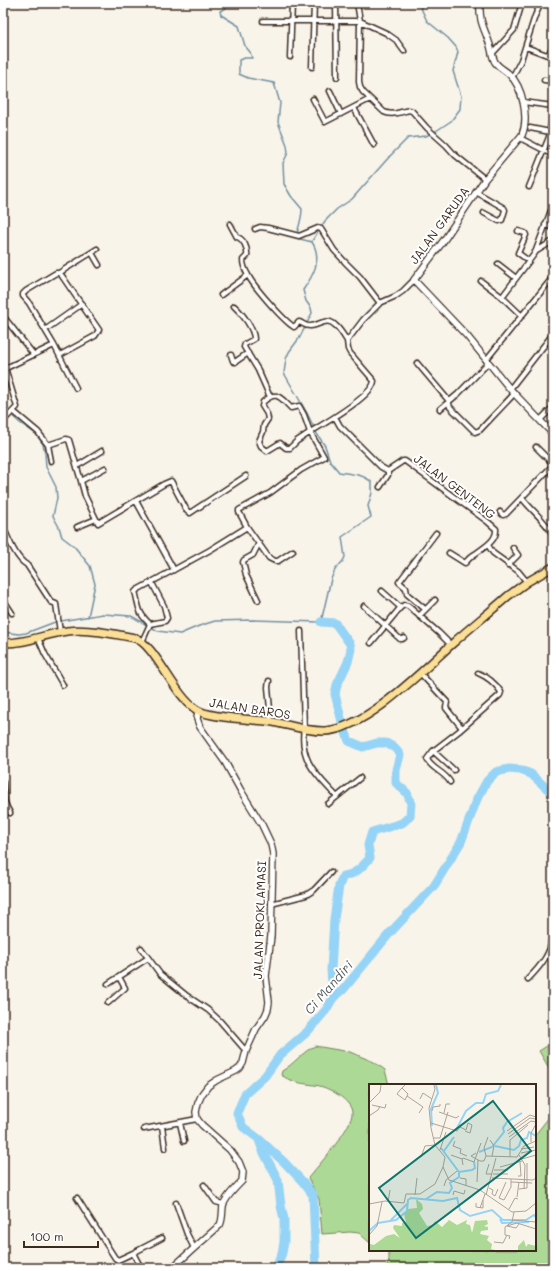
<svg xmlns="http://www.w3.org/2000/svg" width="556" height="1271" viewBox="0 0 556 1271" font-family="Mali,sans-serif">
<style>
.green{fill:#add997;stroke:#74825a}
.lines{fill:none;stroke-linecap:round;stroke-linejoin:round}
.stream{stroke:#7190a0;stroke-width:1.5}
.river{stroke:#95d4f6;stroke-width:9}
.minor-casing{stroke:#3b2a1e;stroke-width:7}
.tertiary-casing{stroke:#3b2a1e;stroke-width:8}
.primary-casing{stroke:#3b2a1e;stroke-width:10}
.minor{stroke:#fff;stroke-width:4}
.tertiary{stroke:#fff;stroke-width:5.5}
.primary{stroke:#fbdf96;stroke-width:7}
.labels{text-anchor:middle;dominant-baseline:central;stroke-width:4;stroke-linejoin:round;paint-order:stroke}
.street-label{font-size:12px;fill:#3b2a1e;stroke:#fff}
.water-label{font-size:13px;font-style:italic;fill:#565d5f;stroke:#fff}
.inset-river{fill:none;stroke:#95d4f6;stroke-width:2}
.inset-road{fill:none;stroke:#ada398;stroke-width:1}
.view{fill:#0f766e;fill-opacity:0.15;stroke:#0f766e;stroke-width:2}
.inset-edge{fill:none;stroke:#3b2a1e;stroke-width:2}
</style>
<rect width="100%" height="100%" fill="#f9f4ea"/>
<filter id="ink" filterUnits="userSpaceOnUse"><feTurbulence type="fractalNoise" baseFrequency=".025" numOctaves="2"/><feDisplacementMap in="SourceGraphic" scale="8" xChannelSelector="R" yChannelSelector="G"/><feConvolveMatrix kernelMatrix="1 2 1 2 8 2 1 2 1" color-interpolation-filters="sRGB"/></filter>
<g filter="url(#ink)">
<path class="green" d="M553,1045V1075L539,1051L547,1046Z
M315,1046L350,1052L374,1062L385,1070L389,1085H370V1243L359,1233L350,1232L322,1234L319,1199L308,1178C318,1166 354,1126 352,1112C351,1101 332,1090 323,1087C318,1085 312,1085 307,1084C298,1083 290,1081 281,1075L282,1071C294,1064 302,1052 315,1046Z
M553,1112V1268H386C389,1261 391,1256 386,1250H535V1135Z"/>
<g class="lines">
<path class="stream" d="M312,241L325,221L337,209L352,199L390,156L408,138L426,136L436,131L451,121L460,109L461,96L453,71L458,52L456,47L448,38L427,21L420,6L421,3
M3,407L20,423L36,434L43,444L45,453L46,467L56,487L57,498L53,516L59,527L62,537L74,546L90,566L92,573L95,584L88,617
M3,632L19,634L26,633L55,622L103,614L131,616L158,631L180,634L199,626L215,621L253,620L321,622L331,579L335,570L343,561L345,557L342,537L371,517L368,506L372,493V483C365,474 350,474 339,472L330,461L325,446L317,434L307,413L284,373L286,359L289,352L300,337L312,313L311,308L306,301L303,290C313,276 323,259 312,242L296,238C298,228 302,219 302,209L291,196L284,184L283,163L288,153L287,145L278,122L280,103L274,83L248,78L239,74V60L245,58H252L250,52L245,46L239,26L221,15L220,11L226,8L227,3"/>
<path class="river" d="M321,622L335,623L350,644L351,649L348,662L337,685L335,694L342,722L349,741L363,747L377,743H386L395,748L400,755L396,770V783L407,793L411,803L410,816L402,823L372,832L368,845L370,858C362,867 355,875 343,876L339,886L334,919L331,970L333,998
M259,1140L263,1151L278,1180L281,1206L284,1219V1242L282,1253L276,1268
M316,1268L313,1195L303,1182L284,1162L259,1139L243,1127L237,1113L245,1094L265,1076L280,1055L307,1032L326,1010L333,998L343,990L389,934L434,886L461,842L477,799L487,781L496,772L509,769L520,770L531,774L553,794"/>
<g class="minor-casing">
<path id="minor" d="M336,3L337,77
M357,3L360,21L359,82L360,87L363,92L384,112C392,116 401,112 409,110L412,111L427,128L446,145L455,155L485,179
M263,21H360L386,33L396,40L404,51
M526,47L547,55L550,52L553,45
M492,54L514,30L522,3
M290,57L292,3
M312,67L314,3
M512,78L521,60L535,16L541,3
M544,80L553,81
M330,91L341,114
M313,99L325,122L370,99
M523,102L553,106
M354,108L374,145
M530,128L550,132
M520,138L553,155
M529,187L549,137L553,111
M476,192L504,208L505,210L502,220L499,221L484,213
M230,224L237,237C244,239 248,249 247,256L243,260C243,265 245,270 248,275C253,286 284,321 294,327L299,322C303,323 306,327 311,326C320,325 327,317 335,325C340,329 344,336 347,341
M545,225L553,228
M255,229L260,227L268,228L299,236L318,228L321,229L334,250L345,262L360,277L380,303
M518,231L525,233L526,235L518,253L529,261
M535,252L553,241
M92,253L99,265
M498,264L516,278
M59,273L97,249
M481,281L502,297L522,316
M221,295L248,275
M502,297L535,253L553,205
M234,306C242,313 254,329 254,339L245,344L244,347L258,370L270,397
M3,316L34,355
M45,330L82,304
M54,345L76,388
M231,355L233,361L235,362L248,353
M486,360L553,277
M417,363L449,401V404L450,407L475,432L480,430L515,393
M510,389L553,334
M440,409L458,394L488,363
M13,411L38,432L48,445L51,461
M335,417L340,426L381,467L388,471
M540,420L553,407
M3,421L17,407L6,371V368L54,345L29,303L23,296V294L26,291L56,273H59L62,276L99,330L95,336L60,355
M48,445L66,439L69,440L81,481L105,468
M536,447L553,464
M77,466L102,451
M388,471L403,461H405L488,522L496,529C497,541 483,548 475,554C471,556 468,560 465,563L449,553
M81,481L85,496L98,523L164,484L171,481L187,511L190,513L246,476
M380,487L388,475V471
M522,498C532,511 545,520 553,535
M136,501L174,570
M500,512L503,515L506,514L553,465
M3,526C8,538 16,559 27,565L51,602L56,604L60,632
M77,527L96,519
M247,527L239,512V510L270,493L301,470L324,457L310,432L304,415L299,406L291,408C280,397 277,390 263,402L262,406L267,414L268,419L264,425L263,432L259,441L261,446L267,451L280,443L286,448H290L297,441L312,431C325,423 373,396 374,381L350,353L348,349L347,341L363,320L380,303L396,296L403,291L414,280
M488,545L493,553L518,571L527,582
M508,565L518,555L513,548
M382,591L400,607
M3,599L12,613
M258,600L246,575L243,562L244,560L253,555L259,543
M364,606L400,639H402L404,638
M425,609L407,594L406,588L399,582L436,533
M419,616L435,600
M150,624L165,621L167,618L164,606L152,583
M301,631L304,728C299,761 317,775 337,797
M38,638L45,654L63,685
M142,642L150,624C139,614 139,609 136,595L135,592L137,590L210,550L247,527L269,558L275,561H278L293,551
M371,643L400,608L404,605L408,606L439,633L451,645
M420,673L447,702L446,708L462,728
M269,681L268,687L271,721
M433,751L454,770
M3,782C5,794 2,801 10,813
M450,782C445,772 431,769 427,759L433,751L459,731L500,695L501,692C495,683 488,677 478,673
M328,804L360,778
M271,904L306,895L314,890L331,872
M141,948L160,974L187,996L208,1010L220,1021L246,1051
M528,979C537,970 551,955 551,941
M108,984L148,958
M108,1003L125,988L119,977
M180,1123L184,1141
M162,1126L165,1148
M144,1129L197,1119
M204,1185L216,1202L223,1204
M77,1198L115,1258L118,1260L133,1253L162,1238
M176,1203L187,1234L194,1248
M133,1253L141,1268"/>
</g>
<g class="tertiary-casing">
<path id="tertiary" d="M480,3C479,23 484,27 490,45C492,51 492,57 495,62C499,68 505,70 509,74C523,87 529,118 522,135L485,179L444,240L414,280L467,336L510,389L553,434
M172,1268L220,1225C223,1219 222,1213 223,1206C225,1198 236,1187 242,1181L243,1172L239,1162L230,1150L202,1125L197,1119L196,1112L198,1103L202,1094L208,1086L217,1080L236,1071L240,1068L243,1063L246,1051L256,1029L265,1016L268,1009L269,1002L266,976L271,936L273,854L271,844L262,825L241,791L225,762L200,727L197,719L198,711"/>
</g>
<g class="primary-casing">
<path id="primary" d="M3,643C25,644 45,634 67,631C86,628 115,634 135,638C155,644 174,696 197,710C210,718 249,719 266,721C285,723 305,732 325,731C366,729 423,670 453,643C471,627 490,612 508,596L527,582L553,567"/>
</g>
<use href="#minor" class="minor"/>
<use href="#tertiary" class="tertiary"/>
<use href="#primary" class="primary"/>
</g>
</g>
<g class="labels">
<g class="street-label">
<text transform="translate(439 225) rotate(-54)">JALAN GARUDA</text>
<text transform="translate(455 486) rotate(37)">JALAN GENTENG</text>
<text transform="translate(250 708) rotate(9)">JALAN BAROS</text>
<text transform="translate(259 920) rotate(-88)">JALAN PROKLAMASI</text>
</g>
<g class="water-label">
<text transform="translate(328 987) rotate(-49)">Ci Mandiri</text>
</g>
</g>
<g transform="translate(369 1084)">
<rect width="167" height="167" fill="#f9f4ea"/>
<path d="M47,115L53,120L54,125L50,129L58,142L64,141L66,137L73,143L80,136L88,141L98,136L97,140L101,141L103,149L106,137L118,136L119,140L115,142L119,143V146L112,147L111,150L120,152L118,156L123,160L122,165L126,166H0L1,160L5,161L17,152L25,150L31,154L24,144L25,141L33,142V139L37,138L35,130L39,125L48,124ZM155,156L157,163L159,160L167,162V166H149V162Z" fill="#add997"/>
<path class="inset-river" d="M63,42L62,25L69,9L67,1M87,46L97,27L107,19H114L117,10L129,7L132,1M126,62L145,66L150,62L152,56L158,54L160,48L167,52M72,64L90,88L103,86L106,84L105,78M75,67L85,53M110,68L123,63L135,48L134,44L138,38L153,29M57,115L68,108L80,109L83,104L81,99L90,93V88M131,135L133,139L160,138M21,137L38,120M0,147L9,139L27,136L38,127L39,116L42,114L74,117L88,114L91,126L101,132L123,126L134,136H157L165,131L167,133"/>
<path class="inset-road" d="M65,1L66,5L60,24L62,44L66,61L76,73L74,83L80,96L111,106L143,128L157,127L167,119M33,4L39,10L36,16L28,10L31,6L36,1M38,12L54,23L50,29M51,15L54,9L63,15M0,19L11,8L12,1M3,21L16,24L17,20M63,27L64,23L71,22V20M70,28L87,34L90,32M75,29L77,20H81M0,32L9,26L11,22M62,39L88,47L91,43L97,46L99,39L103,41L101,49L96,47M138,47L161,31L167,33M139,50L161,34L167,35M140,53L162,37L167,38M65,54H71L79,28M121,56L125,62L123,72M86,57L84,62L92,65L91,69L98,72M162,58V49L167,40M152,65L165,63M71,66L77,48M107,69L102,72L111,77H115L117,72M152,69L167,66M82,71L93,75L94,81M150,71L156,81L155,105M117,72L148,73L155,62L167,57M117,72L115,64L119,53M52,73L56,62L66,61M141,73V56L159,41M93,75L94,74L105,78L112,59M153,75L167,71M120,80L117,90H123M131,83L153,77M125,86H139M124,90H139M149,92H152L151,78M91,94L97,95V102M123,94L164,96L167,94M108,98L109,76M137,98L130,114L135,116L142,103V95M142,98L163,99M75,102L77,96L88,87M120,104L124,106L123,110L126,112L129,105M150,105L158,104V79M46,111L48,94M84,111L85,107L95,110L96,106M117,111L127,74M148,113L150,98M19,118L21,106M107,119V123L114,124V116M0,120L16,117L35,119L37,110H51L66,100L74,83M111,124L116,110M140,125L146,114L149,115M143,136L167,138M138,142L148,139L167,145M138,142L147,144L150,140M0,151L8,142L13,118M140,155L141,152L136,151V143L143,138L145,128M125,158L134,159L138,151"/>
<path class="view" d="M124,17L162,67L47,154L10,104Z"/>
<rect width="167" height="167" class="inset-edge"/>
</g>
<rect width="556" height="1271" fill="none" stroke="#fff" stroke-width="16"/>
<rect x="8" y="8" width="540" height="1255" fill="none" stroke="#3b2a1e" stroke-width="1.5" filter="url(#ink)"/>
<path d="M24 1241v6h74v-6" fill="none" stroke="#3b2a1e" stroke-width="2"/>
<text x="30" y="1241" font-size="12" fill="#3b2a1e" stroke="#ffffff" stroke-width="3" paint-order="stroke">100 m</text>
</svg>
